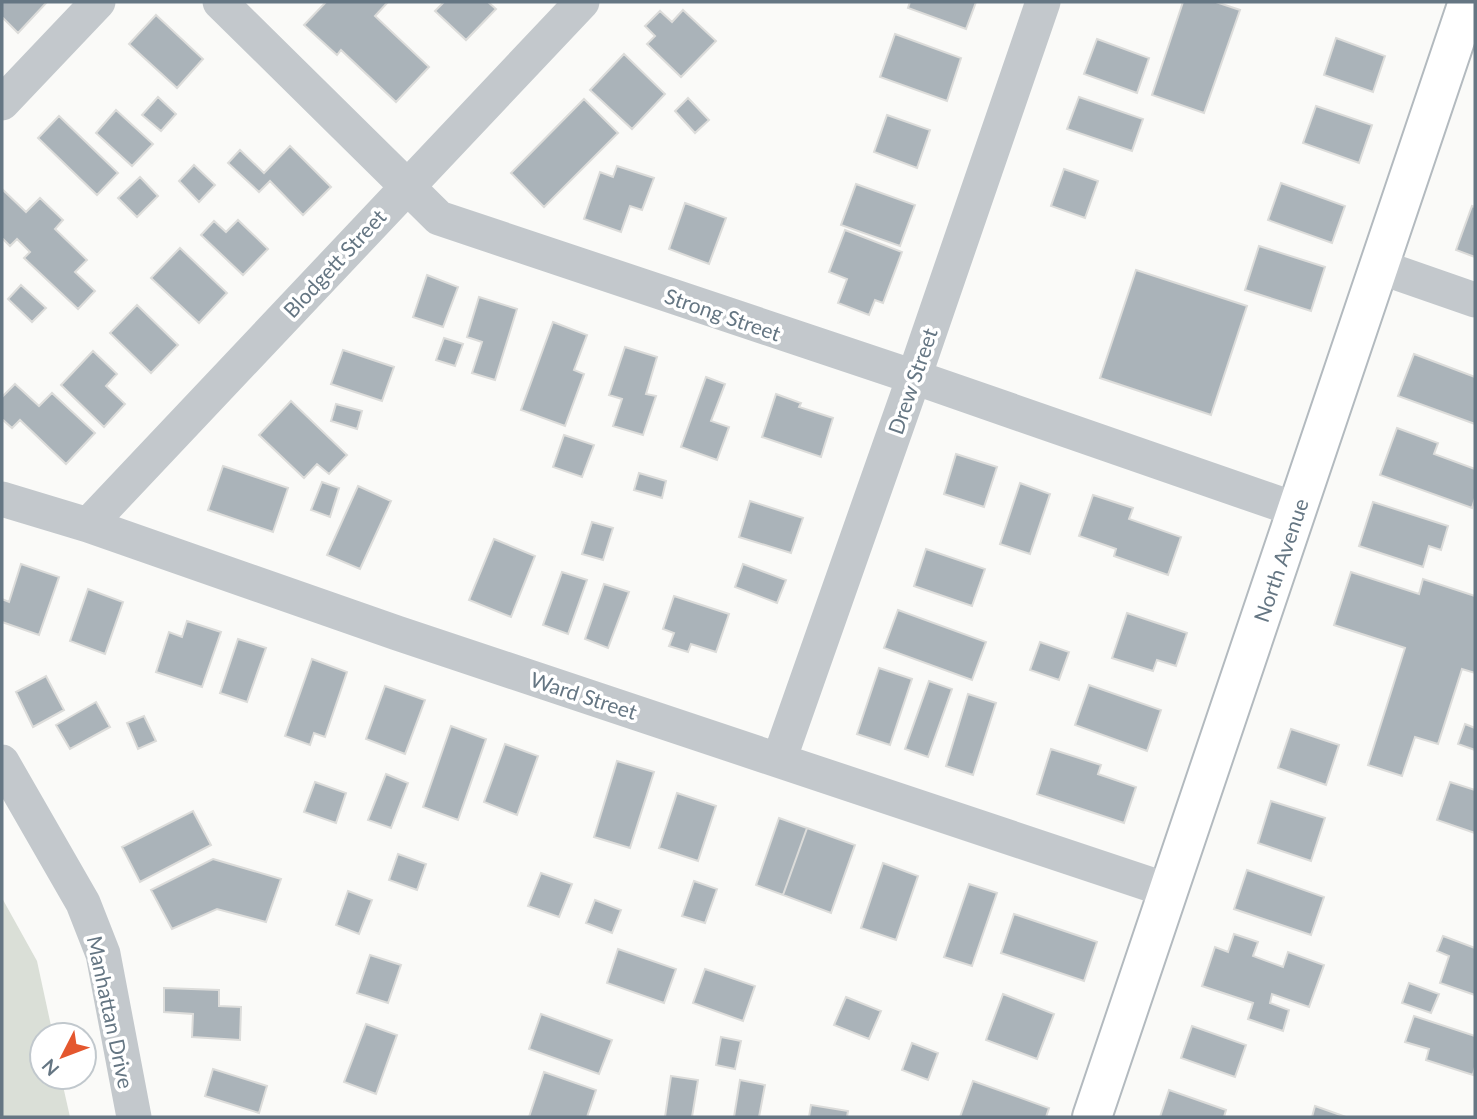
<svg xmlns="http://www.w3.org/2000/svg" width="1477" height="1119" viewBox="0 0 1477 1119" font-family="Lato,sans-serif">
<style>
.green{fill:#dadfd7}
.building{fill:#aab3b9;stroke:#dcdcda;stroke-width:2}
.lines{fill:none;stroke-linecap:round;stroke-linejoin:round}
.secondary-casing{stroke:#b3babf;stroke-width:42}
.street{stroke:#c3c8cc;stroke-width:35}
.secondary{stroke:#fff;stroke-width:38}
.labels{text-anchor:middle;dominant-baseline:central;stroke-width:7;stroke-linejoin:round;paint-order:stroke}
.street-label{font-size:21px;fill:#657683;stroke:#fff}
</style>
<rect width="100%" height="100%" fill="#fafaf8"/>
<path class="green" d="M2,898L37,961L53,1035H42V1077H61L70,1117H2Z"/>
<path class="building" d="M2,2H47L18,33L2,17Z
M326,2H388L375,16L429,67L396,102L341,50L337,55L304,25Z
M444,2H488L496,9L466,40L435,11Z
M910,2H976L966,29L908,8Z
M1183,2H1216L1240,10L1204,113L1152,95Z
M683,10L716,41L681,77L647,44L655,36L645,26L660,11L672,22Z
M156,15L203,59L177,88L129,44Z
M895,34L961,58L947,101L880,77Z
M1336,38L1385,56L1373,92L1324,75Z
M1097,39L1149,58L1137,93L1084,74Z
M624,54L665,94L632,129L590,90Z
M158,97L176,114L161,131L142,115Z
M1079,97L1143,119L1132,151L1067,129Z
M688,98L709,120L695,133L675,111Z
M584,99L618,133L544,207L511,173Z
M1316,106L1372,125L1359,163L1303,143Z
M116,110L153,144L132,166L96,133Z
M887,115L930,130L917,168L874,152Z
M59,116L118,173L97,195L38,138Z
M290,146L331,187L303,215L270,181L259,192L228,163L240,150L264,173Z
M194,165L215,185L199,202L179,181Z
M617,166L654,178L642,210L630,206L621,232L584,219L600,172L613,177Z
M1064,169L1098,181L1085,218L1051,206Z
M140,177L158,196L137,217L118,198Z
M1281,183L1345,206L1332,243L1268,220Z
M856,184L915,205L900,246L841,225Z
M2,189L26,212L40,198L63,220L55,229L87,260L75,272L95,291L78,309L24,258L30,252L17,239L10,246L2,238Z
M685,203L726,218L709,264L669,249Z
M1472,206L1475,207V257L1456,250Z
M238,220L268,249L243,275L201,235L214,221L226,232Z
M845,230L902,252L883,303L875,300L869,315L838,303L847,279L829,272Z
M1259,246L1325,267L1311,311L1245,290Z
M180,248L227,293L199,323L151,278Z
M1136,270L1247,306L1211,415L1100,378Z
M427,275L458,287L443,327L413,317Z
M21,285L46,308L32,322L8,299Z
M479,297L517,309L495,380L472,373L482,342L467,337Z
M137,305L178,345L151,373L110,333Z
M553,322L587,335L574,370L584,374L565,426L521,410Z
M444,338L463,344L455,366L436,360Z
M625,347L657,357L646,394L656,396L643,435L613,426L622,399L609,395Z
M343,350L394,367L382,401L331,384Z
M93,351L117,374L106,386L125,404L104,427L61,385Z
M1414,354L1475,377V424L1398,396Z
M706,377L725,384L711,421L729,427L717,460L681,447Z
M15,384L39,406L52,393L95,433L66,464L20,420L12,428L2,419V397Z
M776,394L801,403L799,407L833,418L821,457L762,437Z
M291,401L347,455L329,474L317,464L304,478L259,435Z
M336,404L362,411L357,429L331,421Z
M1397,428L1438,443L1434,454L1475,469V498L1472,508L1380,475Z
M564,435L594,445L582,477L553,467Z
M956,454L997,467L984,507L944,494Z
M223,466L288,488L273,532L208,510Z
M639,473L666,481L662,498L634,490Z
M322,482L339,488L330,517L311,510Z
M1020,483L1050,494L1030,554L1000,544Z
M358,486L391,501L360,569L327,555Z
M1093,495L1133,508L1129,519L1181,537L1168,575L1114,556L1116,549L1079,536Z
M750,501L803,518L791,553L739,537Z
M1373,502L1448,526L1441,550L1429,546L1423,567L1359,546Z
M592,522L613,528L603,560L582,554Z
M494,539L535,556L511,617L469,600Z
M926,549L985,569L972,606L914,586Z
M21,564L59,577L39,635L2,622V599L9,602Z
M743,564L786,580L777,603L735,587Z
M562,572L587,580L568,634L543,625Z
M1351,572L1419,594L1423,579L1475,596V673L1462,669L1438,744L1415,737L1402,776L1368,765L1405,648L1334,625Z
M604,584L629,592L608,648L585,639Z
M88,589L123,602L105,654L70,641Z
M674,596L729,614L716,652L691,644L688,652L669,646L674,633L663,629Z
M898,610L986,642L972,680L884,648Z
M1127,613L1187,633L1176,666L1157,660L1153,671L1112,658Z
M187,621L221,632L202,687L156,672L169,632L182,637Z
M238,639L266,648L247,702L220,693Z
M1040,642L1069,652L1059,680L1030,670Z
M312,659L347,672L325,737L314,733L310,745L285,736Z
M879,668L912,679L890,745L857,734Z
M46,676L64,710L33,727L16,692Z
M929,681L952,689L928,757L905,749Z
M1089,685L1161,710L1147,751L1075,725Z
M385,686L425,700L405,754L366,739Z
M968,694L996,703L973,775L946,766Z
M96,702L110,727L70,749L56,725Z
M144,716L156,741L138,749L127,723Z
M1465,724L1475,728V750L1458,744Z
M451,726L486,739L458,820L423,807Z
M1291,729L1339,745L1326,785L1278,768Z
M505,744L538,756L517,815L484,802Z
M1051,749L1101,765L1098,774L1136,787L1124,823L1037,794Z
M617,761L654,772L630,848L594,837Z
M386,774L408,783L391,828L368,820Z
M315,782L346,793L336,823L304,812Z
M1450,782L1475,790V833L1437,820Z
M677,793L716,806L698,861L659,848Z
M1271,801L1325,818L1311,861L1258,843Z
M193,811L211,845L140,882L122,847Z
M779,818L807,828L783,895L756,885Z
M807,828L855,845L831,913L783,895Z
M398,854L426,864L417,890L389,880Z
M213,859L281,879L266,922L217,909L172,929L151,890Z
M883,863L918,876L896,940L861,928Z
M1247,870L1324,897L1311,935L1234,909Z
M541,873L572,884L559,917L528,906Z
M694,881L717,889L705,923L682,916Z
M969,884L997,893L972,966L944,957Z
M348,891L372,900L359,934L336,925Z
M595,900L621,910L612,933L586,923Z
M1014,914L1097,942L1084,981L1001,953Z
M1234,934L1258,942L1253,956L1283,967L1288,952L1324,965L1309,1007L1272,994L1270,1003L1289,1010L1283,1031L1248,1019L1253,1003L1202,986L1215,947L1228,952Z
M1443,936L1475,948V995L1440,983L1449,956L1437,951Z
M618,949L676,969L664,1003L607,983Z
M370,955L401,965L388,1003L357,993Z
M705,969L755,986L743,1021L693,1003Z
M1409,983L1439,994L1431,1013L1402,1003Z
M164,988L219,990V1006L241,1007L240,1040L192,1037L193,1014L164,1012Z
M1003,994L1054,1014L1037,1059L986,1040Z
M846,997L881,1011L869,1039L834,1025Z
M541,1014L612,1040L599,1074L529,1049Z
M1414,1016L1475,1036V1067L1473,1075L1426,1060L1429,1049L1405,1042Z
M366,1024L397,1035L376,1094L344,1082Z
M1192,1026L1246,1045L1235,1077L1181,1058Z
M721,1037L741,1041L735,1069L716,1065Z
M912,1043L938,1053L928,1080L902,1070Z
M213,1069L267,1086L259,1113L205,1096Z
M544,1072L596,1090L587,1117H529Z
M671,1076L698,1080L692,1117H665Z
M740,1080L765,1085L759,1117H734Z
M973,1081L1049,1108L1046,1117H960Z
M1169,1090L1226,1110L1224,1117H1160Z
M811,1105L848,1111L847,1117H809Z
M1315,1106L1346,1117H1312Z"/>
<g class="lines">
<g class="secondary-casing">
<g id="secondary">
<path id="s1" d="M1092,1117L1468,2"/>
</g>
</g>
<path class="street" d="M220,2L439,218L914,377L1297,510
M2,103L98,2
M1380,267L1475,300
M2,499L88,525L397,633L1167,890
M88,525L582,2
M779,760L914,377L1043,2
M2,762L83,903L103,954L134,1117"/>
<use href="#secondary" class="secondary"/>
</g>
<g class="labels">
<g class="street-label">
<text transform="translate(334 263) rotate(-47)">Blodgett Street</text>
<text transform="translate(723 314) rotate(19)">Strong Street</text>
<text transform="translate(912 381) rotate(-71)">Drew Street</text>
<text stroke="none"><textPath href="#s1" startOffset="588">North Avenue</textPath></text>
<text transform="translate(584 695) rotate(18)">Ward Street</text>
<text transform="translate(111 1012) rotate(78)">Manhattan Drive</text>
</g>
</g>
<rect width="1477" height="1119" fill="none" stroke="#657683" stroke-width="7"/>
<g transform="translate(63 1056) rotate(228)"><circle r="33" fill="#ffffff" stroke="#c1c8cd" stroke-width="2"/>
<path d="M0-5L12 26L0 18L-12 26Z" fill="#e4572e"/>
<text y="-10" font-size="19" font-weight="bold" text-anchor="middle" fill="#657683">N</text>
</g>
</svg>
